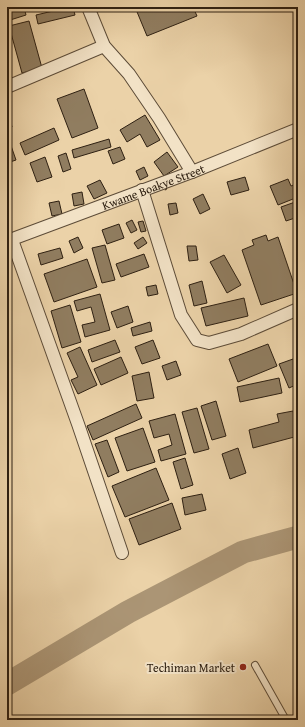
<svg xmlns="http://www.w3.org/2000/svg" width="305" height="727" viewBox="0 0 305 727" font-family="'Gentium Book Plus',serif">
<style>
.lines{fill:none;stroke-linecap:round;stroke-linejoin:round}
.river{stroke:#ab9575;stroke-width:23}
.building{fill:#907d60;stroke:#2e2012}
.service-casing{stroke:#5d4c38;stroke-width:8}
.minor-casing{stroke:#5d4c38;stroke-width:14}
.service{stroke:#f2e2c6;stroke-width:6}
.minor{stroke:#f2e2c6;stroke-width:12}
.poi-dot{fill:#8f2418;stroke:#f2e2c6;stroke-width:1.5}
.labels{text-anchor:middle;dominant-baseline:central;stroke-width:4;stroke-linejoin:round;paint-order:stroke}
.street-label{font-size:12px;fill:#2e2012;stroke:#f2e2c6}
.poi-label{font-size:12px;fill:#2e2012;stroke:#f2e2c6;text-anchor:end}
</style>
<rect width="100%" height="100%" fill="#ebd2a8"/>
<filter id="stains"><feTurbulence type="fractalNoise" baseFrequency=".005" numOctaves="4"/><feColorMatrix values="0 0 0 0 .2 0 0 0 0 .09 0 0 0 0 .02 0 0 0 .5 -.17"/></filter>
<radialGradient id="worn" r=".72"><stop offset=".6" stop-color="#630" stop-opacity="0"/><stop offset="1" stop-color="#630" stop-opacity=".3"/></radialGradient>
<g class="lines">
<path class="river" d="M7,684L128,612L243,552L298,537"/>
</g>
<path class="building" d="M7,7H24L26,15L7,21Z
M70,7H73L75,15L38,24L36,15Z
M135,7H193L197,16L147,36Z
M29,21L42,68L22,73L9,26Z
M84,89L98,128L72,138L57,99Z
M7,109L12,127L7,129Z
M145,115L160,140L147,147L140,134L127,142L120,130Z
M54,128L59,140L25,155L20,143Z
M109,139L111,147L74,158L72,150Z
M7,140H9L16,160L7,163Z
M120,147L125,159L113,164L108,151Z
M167,152L178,167L164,176L154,162Z
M66,153L71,169L63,172L58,156Z
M45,157L52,177L37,182L30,163Z
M144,167L148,176L140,180L136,171Z
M245,177L249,190L231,195L227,182Z
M288,179L291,186L296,184L298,188V197L278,205L270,186Z
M100,180L107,193L94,199L87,186Z
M82,192L84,204L74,206L72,194Z
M203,194L210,209L200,214L193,199Z
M59,201L62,214L52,216L49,203Z
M298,201V217L286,221L281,207Z
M176,203L178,213L170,215L168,204Z
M132,220L137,230L131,233L126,223Z
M143,221L146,231L141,232L138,222Z
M119,224L124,238L107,244L102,230Z
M266,235L268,241L278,237L297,293L261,305L242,250L254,245L252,240Z
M78,237L83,248L74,253L69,241Z
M143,237L147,243L138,249L134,243Z
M105,245L115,280L102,283L92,248Z
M187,246H196L198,260L189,261Z
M60,248L63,258L41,265L38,254Z
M144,254L149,267L121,277L116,264Z
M224,255L241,285L227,293L210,262Z
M87,259L97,287L54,302L44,274Z
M202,281L207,303L194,306L189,285Z
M156,285L158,294L148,296L146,287Z
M100,294L110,330L85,337L82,325L95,322L91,307L77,311L74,301Z
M244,298L248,316L206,326L201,308Z
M70,305L81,342L62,348L51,311Z
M128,306L133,322L117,328L111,312Z
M150,322L152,331L133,336L131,328Z
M115,340L120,352L92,362L88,350Z
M153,340L160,358L142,364L135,347Z
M268,344L277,366L238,382L229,359Z
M80,347L97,385L78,394L71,380L78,377L67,353Z
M121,357L128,373L101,385L94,369Z
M293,359L296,366L298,365V384L289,388L279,364Z
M176,361L181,375L167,380L162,366Z
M149,372L154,398L137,401L132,376Z
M279,378L282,393L240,402L237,387Z
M216,401L226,436L212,440L201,406Z
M136,404L142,418L93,440L87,426Z
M197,408L209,449L194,453L182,412Z
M293,411L298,432V436L253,448L249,430L279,422L277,414Z
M175,414L186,454L161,461L158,450L172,445L169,434L154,438L149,421Z
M143,428L155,462L127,471L115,438Z
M107,440L119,472L108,477L95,444Z
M238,448L246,473L230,479L222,454Z
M185,458L193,485L181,489L173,462Z
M156,468L169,500L125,517L112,486Z
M202,494L206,510L185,515L182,498Z
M172,503L181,529L139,545L129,519Z"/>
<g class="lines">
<g class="service-casing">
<path id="service" d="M255,665L286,720"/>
</g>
<g class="minor-casing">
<g id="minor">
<path d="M88,7L104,46L129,74L159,118L192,172"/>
<path d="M7,87L104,46"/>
<path d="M142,190L181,315L197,340L209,343L241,334L298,309"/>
<path d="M12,240L78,424L122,553"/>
<path id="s1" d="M7,241L192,172L298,129"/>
</g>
</g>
<use href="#service" class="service"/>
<use href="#minor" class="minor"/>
</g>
<circle class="poi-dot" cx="243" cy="667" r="4"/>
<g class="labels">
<g class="street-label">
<text stroke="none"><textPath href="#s1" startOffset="156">Kwame Boakye Street</textPath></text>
</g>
<g class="poi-label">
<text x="235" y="667">Techiman Market</text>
</g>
</g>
<rect width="305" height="727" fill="none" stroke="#ebd2a8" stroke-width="24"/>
<rect x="8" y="8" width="289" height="711" fill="none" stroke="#2e2012" stroke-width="2"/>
<rect x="12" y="12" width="281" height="703" fill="none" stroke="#2e2012"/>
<rect width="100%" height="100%" filter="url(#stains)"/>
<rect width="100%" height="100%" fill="url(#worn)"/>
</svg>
